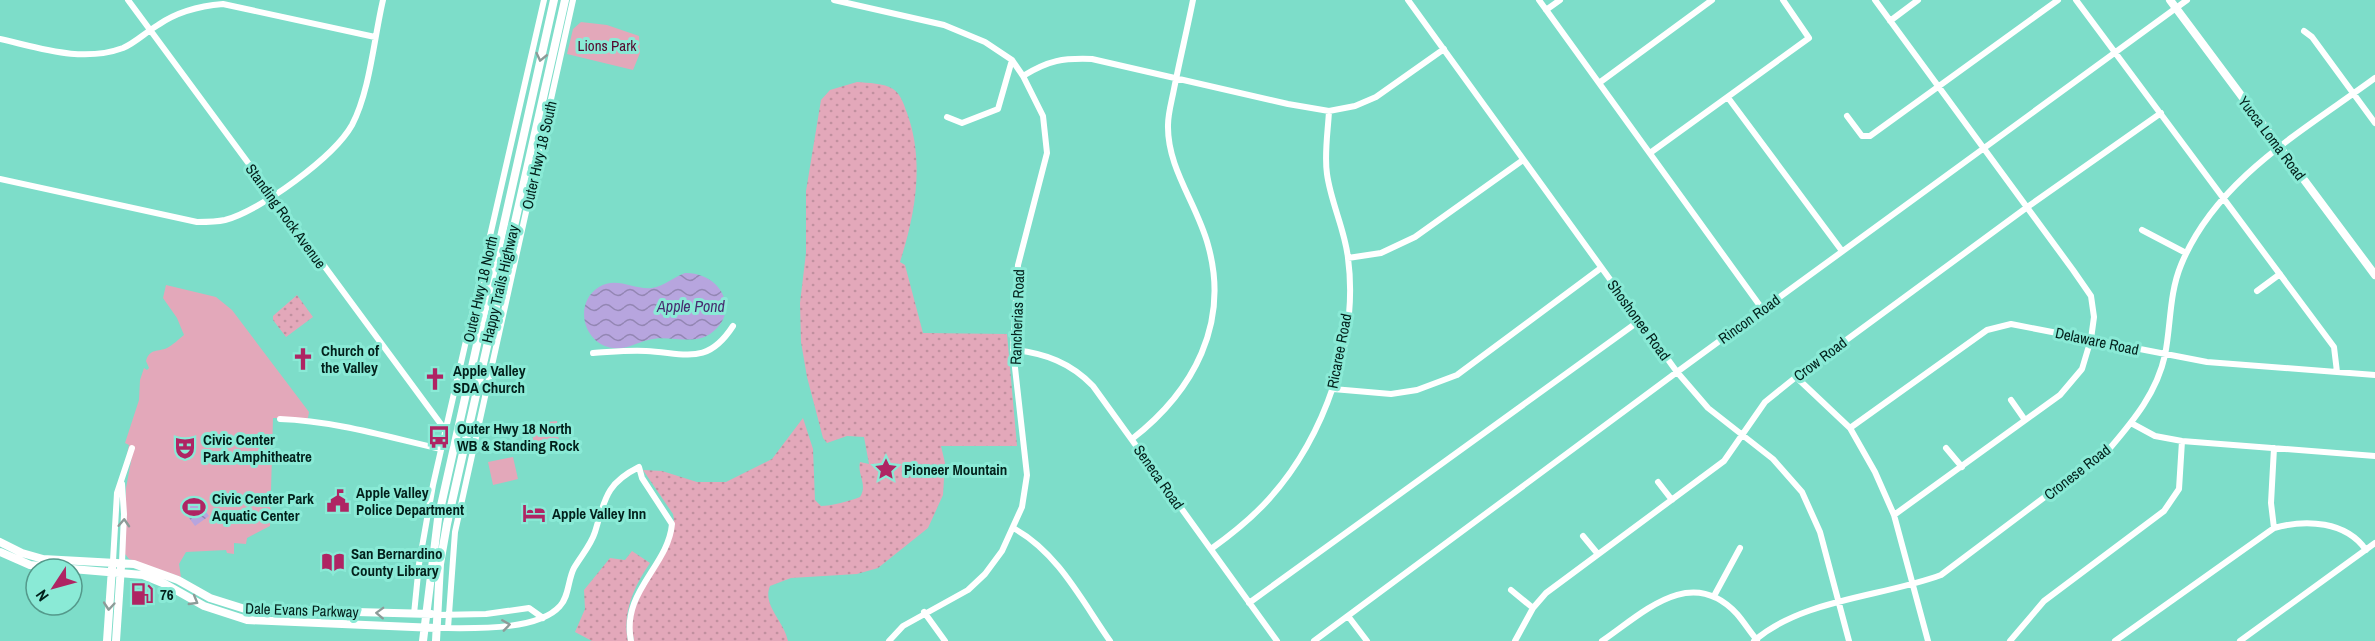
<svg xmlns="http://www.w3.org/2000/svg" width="2375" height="641" viewBox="0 0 2375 641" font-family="'Archivo Narrow',sans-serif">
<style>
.grass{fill:url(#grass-dots)}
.park{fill:#e3a8ba}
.water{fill:url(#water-waves)}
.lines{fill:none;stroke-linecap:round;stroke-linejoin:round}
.minor{stroke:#fff;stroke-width:6}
.major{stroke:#fff;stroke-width:8}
.oneway{stroke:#8d9b98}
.labels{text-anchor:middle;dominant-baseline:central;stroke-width:6;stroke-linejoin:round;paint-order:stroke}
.park-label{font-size:15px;fill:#55062c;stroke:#8aead6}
.street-label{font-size:15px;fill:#02201b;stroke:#8aead6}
.poi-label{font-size:15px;font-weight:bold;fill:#02201b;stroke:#8aead6;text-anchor:start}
.water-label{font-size:16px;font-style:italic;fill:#472c6f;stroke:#8aead6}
</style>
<defs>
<pattern id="grass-dots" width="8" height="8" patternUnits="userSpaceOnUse" patternTransform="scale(1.5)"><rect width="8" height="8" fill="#e3a8ba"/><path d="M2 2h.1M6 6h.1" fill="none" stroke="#c1909f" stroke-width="1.8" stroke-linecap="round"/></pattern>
<pattern id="water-waves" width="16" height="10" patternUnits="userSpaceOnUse" patternTransform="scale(1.5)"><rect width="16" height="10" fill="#b7a5de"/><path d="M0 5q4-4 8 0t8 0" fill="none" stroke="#9386b3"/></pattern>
</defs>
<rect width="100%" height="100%" fill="#7dddc9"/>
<path class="grass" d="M857,82C868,83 884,83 893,89C901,94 904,105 907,113C925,162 915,215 900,262L905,265L923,333L1007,334L1017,446H941L945,463L943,495L928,528L878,568L857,574L791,578L770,586C762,605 784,621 788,641H634C633,634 630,625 631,618C638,586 681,545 673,514L643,470L662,471L697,482H726L772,459L803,418L813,449L815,500L821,506C830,506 851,501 860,497C868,484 857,475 860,462L869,464L864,437L847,436L827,443L823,438L807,377L801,342L800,303L806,253V191L821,100L830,90Z
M297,295L313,317L286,337L273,320V316Z
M632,551L650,563C634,586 622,613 628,641H592L575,632L585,609L584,590L610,558L625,560Z"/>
<path class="park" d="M581,22L607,25L639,36L640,53L633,70L567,54L573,29Z
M166,285L216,297L232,310L309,412L308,418H273L270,526L247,538L246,544L234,543V554L227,553L226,550L186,552L179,564L181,577L129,559L125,554L126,488L132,456L127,454L129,445L125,443L139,400L140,380L144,368L147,370L149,368L146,361C150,348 158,352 167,348C173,345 179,339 184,335L177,318L163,298Z
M557,421L559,444L534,447L531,424Z
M513,457L518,479L493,485L488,462Z"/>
<path class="water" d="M685,273C721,272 742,312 710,334C692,346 668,334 648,340C636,343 625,350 613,348C583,344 573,303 599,287C617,276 633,290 652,288C664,286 674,277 685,273Z
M201,499L204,502L201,505L209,516L195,526L184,511Z"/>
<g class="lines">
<path class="minor" d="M128,0L446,431
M834,0L944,25L985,42L1012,60L1023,76L1043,116L1047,153L1018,265L1013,350L1027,475L1022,507L1002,551L985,574L968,590L903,626L889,641
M1408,0L1677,372L1708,408L1773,459L1802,492L1820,532L1849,641
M1539,0L1763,310
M1875,0L2073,270L2091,296L2094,317L2091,339L2082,369L2060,395L1894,515
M2076,0L2334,347L2337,372
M1546,10L1560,0
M1890,21L1918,0
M2304,31L2312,37L2375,123
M0,39C40,48 82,63 123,48C135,43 146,32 158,25C178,11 199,6 223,4L375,37
M1023,76C1049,60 1063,58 1092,59L1288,104L1329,111L1355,106L1376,97L1444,49
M1599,83L1712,0
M1729,99L1842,251
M1847,116L1862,136H1870L2058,0
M947,117L962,123L998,109L1012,60
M1650,153L1809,38L1783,0
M0,179L197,222C206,222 216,222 225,220C260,211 334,157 352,125C370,91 374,38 383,0
M2142,230L2186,253
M1348,258L1381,253L1415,237L1523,160
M2257,291L2280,274
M1013,350C1045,353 1071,363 1093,386L1277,641
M593,353C611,352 628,350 646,351C686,353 707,366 733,326
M1796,377L1850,428L1875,472L1894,515L1928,641
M1333,389L1391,394L1417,390L1457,375L1601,268
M2011,400L2025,420
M280,419C335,421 388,437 441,449
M2131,423L2155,436L2182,441L2375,456
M1850,428L1987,330L2011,324L2207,362L2375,375
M1132,439C1194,391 1230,323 1208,245C1197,204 1167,168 1168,125C1168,113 1172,100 1174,89C1180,59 1187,30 1193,0
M1946,448L1962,467
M1658,482L1672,500
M2274,528L2271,503L2274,448
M1015,529C1058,553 1082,601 1110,641
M1583,536L1597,553
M1211,549C1232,534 1252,518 1269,499C1324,438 1359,340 1348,258C1345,230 1331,203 1327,174C1324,154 1328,131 1329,111
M113,561L117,493L132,448
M122,562L124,514L122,484
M1511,590L1533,608
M1714,596L1740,548
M1249,603L1639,321
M924,612L945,641
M414,614L419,564L433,485L544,0
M437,615L486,614L529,608L543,618
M1348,616L1367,641
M436,628C469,628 537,632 560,606C569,597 568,579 574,568C581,556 591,545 595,532C605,500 605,484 639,467L642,478L672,524C668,567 621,591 631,641
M448,628L455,532L573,0
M1314,641L1677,372L2187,0
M1515,641L1533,608L1546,593L1724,461L1765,402L1796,377L2026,208L2161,113
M1602,641C1643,613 1691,564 1737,614C1744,622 1750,632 1757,640
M1754,641C1802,599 1882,597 1941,575L2110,448C2134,420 2157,392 2165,355C2171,325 2169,294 2181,265C2216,179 2303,131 2375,78
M2010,641L2044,601L2164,511L2179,489L2182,441
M2115,641L2274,528C2306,519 2346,521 2366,550
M2240,641L2375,543"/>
<path class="major" d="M2170,0L2375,275
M0,542L22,553L43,559L134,564L178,580L210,598L245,609L431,614
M0,552L30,565L67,569
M72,569L143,575L165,584L204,606L247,620L436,628
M107,641L112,568
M116,641L121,566
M423,641L438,519L554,0
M436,641L440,564L447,524L565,0"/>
</g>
<defs><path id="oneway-chevron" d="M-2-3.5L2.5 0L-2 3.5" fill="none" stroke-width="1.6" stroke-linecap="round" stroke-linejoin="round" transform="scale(1.5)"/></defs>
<g class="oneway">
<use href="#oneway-chevron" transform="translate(541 57) rotate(103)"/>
<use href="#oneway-chevron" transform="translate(124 523) rotate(-87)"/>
<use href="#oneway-chevron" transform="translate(194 601) rotate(30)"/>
<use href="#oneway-chevron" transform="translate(109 606) rotate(95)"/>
<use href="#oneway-chevron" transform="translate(380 613) rotate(-178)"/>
<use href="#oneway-chevron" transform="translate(506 625) rotate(-8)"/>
</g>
<defs>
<g id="church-bare" transform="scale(1.8)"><path d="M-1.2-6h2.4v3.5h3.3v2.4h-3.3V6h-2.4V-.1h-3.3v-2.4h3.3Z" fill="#af2463" stroke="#8aead6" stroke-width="2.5" paint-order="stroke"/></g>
<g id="bus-bare" transform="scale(1.8)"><path d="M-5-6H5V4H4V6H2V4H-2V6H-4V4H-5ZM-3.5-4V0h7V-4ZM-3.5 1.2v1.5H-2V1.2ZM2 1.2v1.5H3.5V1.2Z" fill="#af2463" stroke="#8aead6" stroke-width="2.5" paint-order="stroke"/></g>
<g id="theatre-bare" transform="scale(1.8)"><path d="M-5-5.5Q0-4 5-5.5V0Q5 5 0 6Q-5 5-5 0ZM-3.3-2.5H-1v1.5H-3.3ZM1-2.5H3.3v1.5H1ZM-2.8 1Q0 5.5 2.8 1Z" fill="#af2463" stroke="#8aead6" stroke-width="2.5" paint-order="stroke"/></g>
<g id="sight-bare" transform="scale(1.8)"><path d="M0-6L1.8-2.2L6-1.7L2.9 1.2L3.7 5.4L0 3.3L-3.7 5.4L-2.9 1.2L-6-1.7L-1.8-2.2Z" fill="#af2463" stroke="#8aead6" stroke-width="2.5" paint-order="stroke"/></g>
<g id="civic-bare" transform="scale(1.8)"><path d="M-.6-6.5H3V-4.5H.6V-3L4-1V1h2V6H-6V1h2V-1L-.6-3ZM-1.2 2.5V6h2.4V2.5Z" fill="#af2463" stroke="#8aead6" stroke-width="2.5" paint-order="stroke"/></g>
<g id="stadium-bare" transform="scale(1.8)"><path d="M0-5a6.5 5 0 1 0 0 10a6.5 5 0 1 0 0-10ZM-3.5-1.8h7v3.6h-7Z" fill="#af2463" stroke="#8aead6" stroke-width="2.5" paint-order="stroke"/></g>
<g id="hotel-bare" transform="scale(1.8)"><path d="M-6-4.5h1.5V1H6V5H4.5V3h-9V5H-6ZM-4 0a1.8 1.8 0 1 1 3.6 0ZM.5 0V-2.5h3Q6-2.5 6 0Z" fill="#af2463" stroke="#8aead6" stroke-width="2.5" paint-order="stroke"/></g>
<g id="library-bare" transform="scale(1.8)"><path d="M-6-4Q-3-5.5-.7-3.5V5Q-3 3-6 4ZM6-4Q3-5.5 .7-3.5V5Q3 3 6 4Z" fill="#af2463" stroke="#8aead6" stroke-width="2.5" paint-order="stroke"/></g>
<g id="fuel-bare" transform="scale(1.8)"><path d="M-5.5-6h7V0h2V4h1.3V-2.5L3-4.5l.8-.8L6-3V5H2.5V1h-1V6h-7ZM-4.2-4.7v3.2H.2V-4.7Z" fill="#af2463" stroke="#8aead6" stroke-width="2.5" paint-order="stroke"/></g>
</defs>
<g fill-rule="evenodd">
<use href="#church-bare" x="303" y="359"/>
<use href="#church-bare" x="435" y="379"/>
<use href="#bus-bare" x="439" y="437"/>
<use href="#theatre-bare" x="185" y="448"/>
<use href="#sight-bare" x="886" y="469"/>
<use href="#civic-bare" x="338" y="501"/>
<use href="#stadium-bare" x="194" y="507"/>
<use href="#hotel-bare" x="534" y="513"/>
<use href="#library-bare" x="333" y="562"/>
<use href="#fuel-bare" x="142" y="594"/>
</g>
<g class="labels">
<g class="park-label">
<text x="607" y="45">Lions Park</text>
</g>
<g class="street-label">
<text transform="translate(2272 138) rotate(53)">Yucca Loma Road</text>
<text transform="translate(539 155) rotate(-77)">Outer Hwy 18 South</text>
<text transform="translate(286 216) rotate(54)">Standing Rock Avenue</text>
<text transform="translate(500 284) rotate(-77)">Happy Trails Highway</text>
<text transform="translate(480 289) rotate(-77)">Outer Hwy 18 North</text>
<text transform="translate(1017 317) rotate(-88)">Rancherias Road</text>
<text transform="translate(1749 319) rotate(-36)">Rincon Road</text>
<text transform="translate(1639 320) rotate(54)">Shoshonee Road</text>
<text transform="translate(2097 341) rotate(12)">Delaware Road</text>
<text transform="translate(1339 351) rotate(-79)">Ricaree Road</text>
<text transform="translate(1820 359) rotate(-37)">Crow Road</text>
<text transform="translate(2077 472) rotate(-38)">Cronese Road</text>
<text transform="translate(1159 477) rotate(55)">Seneca Road</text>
<text transform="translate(302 610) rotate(2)">Dale Evans Parkway</text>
</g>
<g class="poi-label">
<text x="321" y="350">Church of<tspan x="321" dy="17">the Valley</tspan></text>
<text x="453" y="370">Apple Valley<tspan x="453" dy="17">SDA Church</tspan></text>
<text x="457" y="428">Outer Hwy 18 North<tspan x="457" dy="17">WB &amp; Standing Rock</tspan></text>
<text x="203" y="439">Civic Center<tspan x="203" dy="17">Park Amphitheatre</tspan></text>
<text x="904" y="469">Pioneer Mountain</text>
<text x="356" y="492">Apple Valley<tspan x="356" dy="17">Police Department</tspan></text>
<text x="212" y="498">Civic Center Park<tspan x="212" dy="17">Aquatic Center</tspan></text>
<text x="552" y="513">Apple Valley Inn</text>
<text x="351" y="553">San Bernardino<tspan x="351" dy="17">County Library</tspan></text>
<text x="160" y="594">76</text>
</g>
<g class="water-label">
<text x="691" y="306">Apple Pond</text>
</g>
</g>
<g transform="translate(54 587) rotate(234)"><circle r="28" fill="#8aead6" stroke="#54998b" stroke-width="1.5"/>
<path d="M0-4.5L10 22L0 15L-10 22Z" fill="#af2463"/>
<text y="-9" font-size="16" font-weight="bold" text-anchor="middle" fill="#02201b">N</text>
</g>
</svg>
